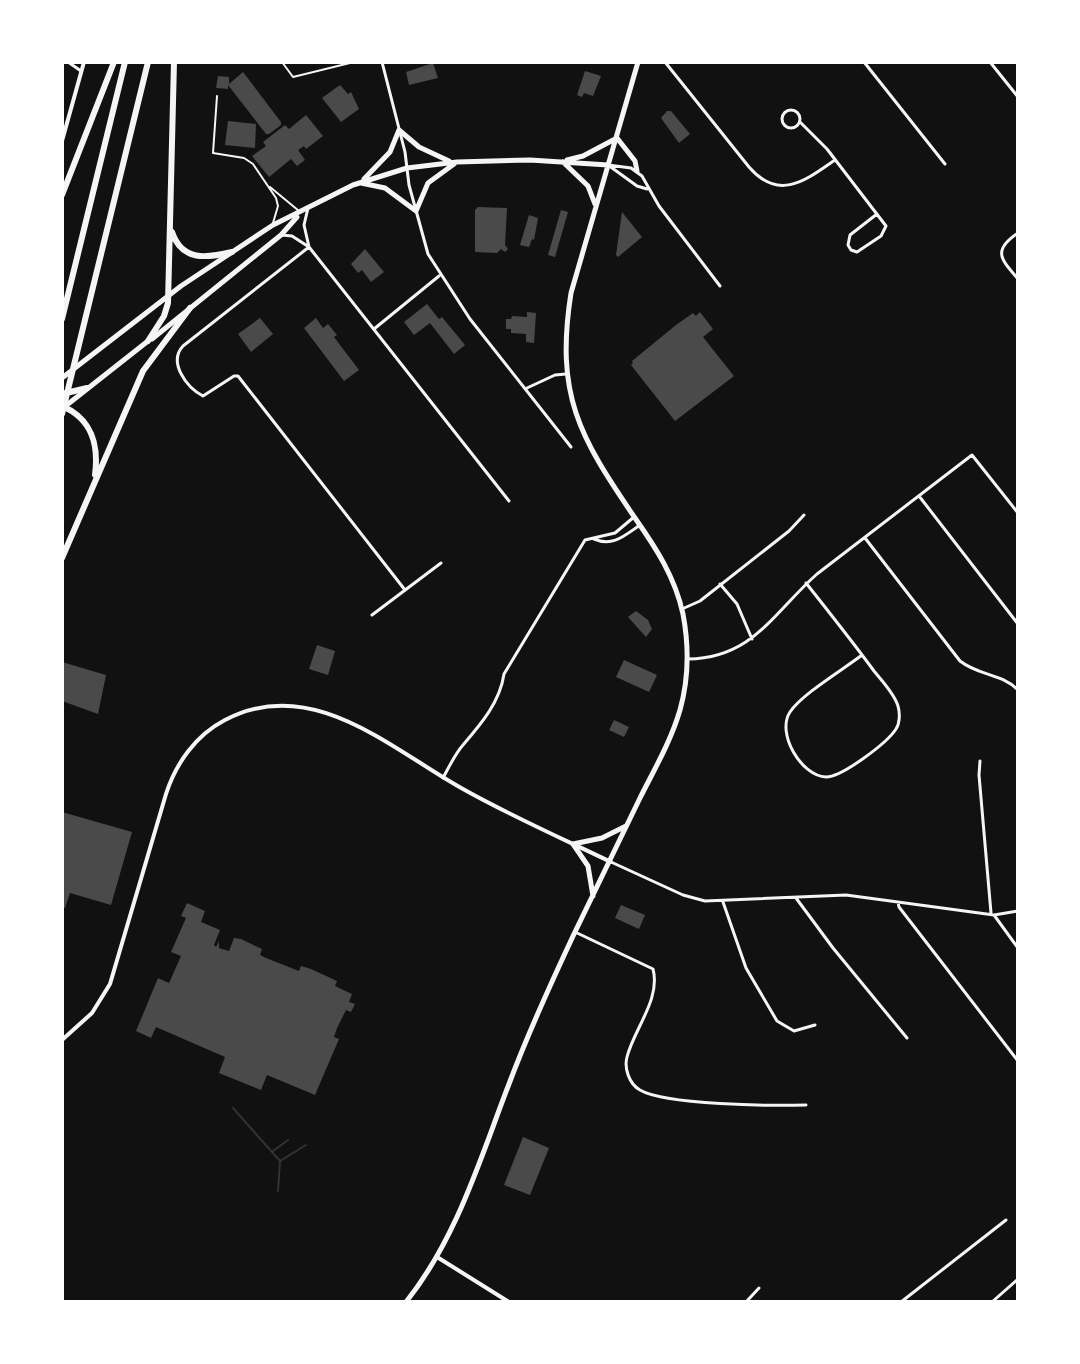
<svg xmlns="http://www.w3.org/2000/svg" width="1080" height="1364" viewBox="0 0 1080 1364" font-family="Jost,sans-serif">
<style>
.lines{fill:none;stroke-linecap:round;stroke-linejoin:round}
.stream{stroke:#333;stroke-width:2}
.building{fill:#4a4a4a}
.service{stroke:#f5f5f5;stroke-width:2}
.minor{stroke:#f5f5f5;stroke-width:3}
.tertiary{stroke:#f5f5f5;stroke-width:4}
.primary{stroke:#f5f5f5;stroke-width:5}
.trunk{stroke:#f5f5f5;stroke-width:5}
.motorway{stroke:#f5f5f5;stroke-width:6}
</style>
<rect width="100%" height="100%" fill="#111"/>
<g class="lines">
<path class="stream" d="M233,1108L280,1161L278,1191
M273,1151L288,1140
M280,1161L306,1145"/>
</g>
<path class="building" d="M433,63L438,78L409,85L406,72Z
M585,71L601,76L593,96L584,93L582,97L577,95Z
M243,72L281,122V125L269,134H266L228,85V89L216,88L218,76L229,77V84Z
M340,85L348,94L351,92L359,109L341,122L322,98Z
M667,111H671L690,134L679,143L661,118Z
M306,115L323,136L306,149L304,146L298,150L305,160L297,166L291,159L269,177L252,156L266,146L263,142L285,125L289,129Z
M228,121L256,124L255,148L225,145Z
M478,207L507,208L505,245L508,249L505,252L501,249L497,253L475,252V210Z
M561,210L568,212L555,257L548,255Z
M622,212L642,237L618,257L616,255Z
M529,215L538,218L534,240L532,239L529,247L520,245Z
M365,249L384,272L371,282L362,270L358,273L351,264Z
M427,304L439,319L442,317L465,345L454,354L430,323L414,335L404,322Z
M527,312L536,313L534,343L526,342V334L511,333V329H506V319H511L512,316L527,317Z
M700,312L713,329L703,337L734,376L675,421L631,365L633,363L632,361L676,325L693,313L696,316Z
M260,318L273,334L251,352L238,334Z
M316,318L323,328L328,324L337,335L334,337L359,370L344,381L304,328Z
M636,611L648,620L652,629L646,637L628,617Z
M317,645L335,651L328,675L309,669Z
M624,660L657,675L649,692L616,677Z
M62,662L106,675L98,714L62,701Z
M614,720L629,727L624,737L609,730Z
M62,812L132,832L111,905L70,893L65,908L62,907Z
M187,903L205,911L201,922L220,930L214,945L216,947L219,941V948L229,951L234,938L241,939L262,949L260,955L266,958L299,971L301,966L311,969L337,981L335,986L352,994L349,1002L355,1004L351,1012L346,1010L337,1028L334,1037L339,1039L315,1095L267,1075L261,1090L219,1073L225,1057L156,1027L151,1038L136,1031L158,978L169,983L181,956L171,952L186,918L181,916Z
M621,905L645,915L639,929L615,918Z
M523,1137L549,1148L530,1195L504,1185Z"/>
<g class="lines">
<path class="service" d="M282,62L293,77L354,62
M217,96L213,153L244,158L253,164L276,198L278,206L273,223
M270,187L299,211"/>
<path class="minor" d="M68,62L81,71
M382,62L405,152L409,185L428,254L470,319L571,447
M665,62L749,167C779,202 806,180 835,160
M864,62L945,164
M990,62L1018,97
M782 119a9 9 0 1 1 18 0a9 9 0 1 1-18 0Z
M800,122L827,149L886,226L881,236L857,252L851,250L848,245L850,235L877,214
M608,165L631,168L642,176L659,206L720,286
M608,165L637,186L647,189
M308,208L304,225L309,247
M1018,233C991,251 1002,260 1018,279
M281,235L292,236L309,247L509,501
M309,247L183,346C168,362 186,387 203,396L234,376H238L405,590
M374,329L439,276
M527,388L555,375L566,374
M919,496L1018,624
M865,538L960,661C979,676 1001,673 1018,690
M594,539C613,547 624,536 640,525
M806,583C829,612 852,641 874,671C882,681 894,693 898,706C900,713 900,723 896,729C887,743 842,777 826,777C801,776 776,733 790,712C802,694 844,669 862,655
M720,584L737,604L752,639
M682,609L700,601L789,531L804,515
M372,615L441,563
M688,659C753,658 774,612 817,574L972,455L1018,513
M980,761L979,775L991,913
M443,778C449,767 455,754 463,745C481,724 500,702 504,674L585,540L615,533L634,517
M611,862L683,895L705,901L846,895L994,915L1018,911
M796,898L833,948L907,1038
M723,902L746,968L777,1021L794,1031L815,1025
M898,902L899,907L1018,1061
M994,915L1018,948
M575,932L653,969C661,999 634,1029 627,1057C624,1068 629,1084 640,1090C665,1105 773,1106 806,1105
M746,1302L759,1288
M901,1302L1006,1220
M992,1302L1018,1279"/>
<path class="tertiary" d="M62,141L84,62
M62,1040L92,1013L110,984L166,794C176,763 196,735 225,720C312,674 391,749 463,789C511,816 561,838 611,862
M437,1257L509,1302"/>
<path class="primary" d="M567,160L583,156L617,138L635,161L637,171
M563,162L588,186L595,204
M364,179L390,152L399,130L419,147L449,161
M361,183L385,188L416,211L428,183L454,164
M152,339L281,235L297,217
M62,378L181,286L273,225L353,185L407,168L457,162L530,160L608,165
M593,896L588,866L573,844L602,838L626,826
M406,1302C457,1238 480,1159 509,1084C528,1033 551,983 574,934C596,889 618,843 640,798C654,770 671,741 680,710C689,678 689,646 683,614C675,577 656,548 635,518C579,436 555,395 571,293L638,62"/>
<path class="trunk" d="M63,408L148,341"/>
<path class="motorway" d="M62,195L114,62
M172,232C182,262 207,258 232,252
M62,319L125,62
M148,341L164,316L168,303L174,62
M62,394L87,388
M62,406C92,419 99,444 95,475
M62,414L148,62
M62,558L143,371L190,308"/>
</g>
<rect width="1080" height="1364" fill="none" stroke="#ffffff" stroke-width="128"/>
</svg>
